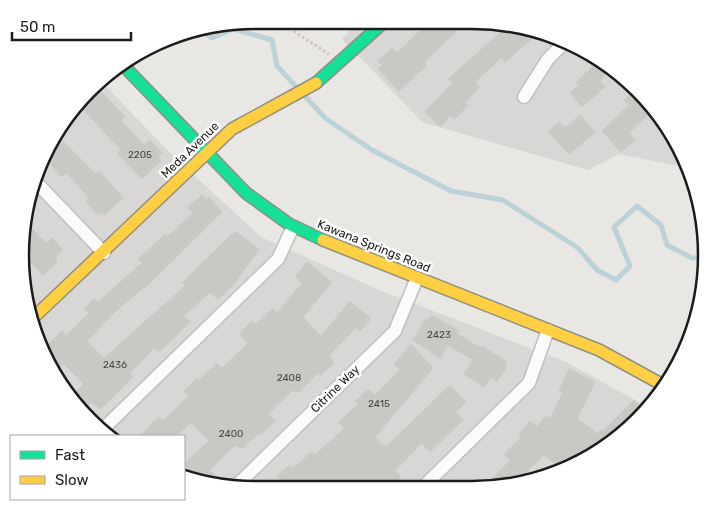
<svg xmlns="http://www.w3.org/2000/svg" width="727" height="510" viewBox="0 0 727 510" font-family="Rubik,sans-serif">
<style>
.residential{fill:#d8d7d5}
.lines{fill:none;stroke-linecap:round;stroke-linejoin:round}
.stream{stroke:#bbd2d9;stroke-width:5}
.building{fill:#cac8c5;stroke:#ccc9c6}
.street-casing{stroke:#c0bfbe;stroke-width:15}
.fast-casing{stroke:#8f907f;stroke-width:14}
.slow-casing{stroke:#8f907f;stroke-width:14}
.path{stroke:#cfc4c2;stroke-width:3;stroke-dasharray:2.5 2.5;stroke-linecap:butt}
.street{stroke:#fcfbfb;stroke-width:12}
.fast{stroke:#16e098;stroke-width:11}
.slow{stroke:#ffcf43;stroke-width:11}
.labels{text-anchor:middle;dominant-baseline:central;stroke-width:5;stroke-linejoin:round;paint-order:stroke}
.number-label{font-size:10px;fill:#474646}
.street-label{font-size:12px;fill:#1b1b1b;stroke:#fff}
.rim{fill:none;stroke:#1b1b1b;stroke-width:2.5}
</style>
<rect width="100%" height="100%" fill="#e9e7e4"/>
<path class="residential" d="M359,22L518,25L590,52L648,100L692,175L684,167L619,154L588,170L422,122L342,39Z
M101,81L169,152L261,237L379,290L566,362L646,406L627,431L576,466L503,488L240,490L184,475V436H113L79,410L44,359L22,286V224L38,165L78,100Z"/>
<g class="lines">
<path class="stream" d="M198,28L212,38L233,29L272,40L277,66L325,118L372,150L451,191L503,200L578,248L597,270L616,280L630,266L614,227L637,206L661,225L667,245L692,258L705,257"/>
</g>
<path class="building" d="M428,23L464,24L424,62L427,65L399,91L378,69L383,65L377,62L392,48L397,53Z
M510,24L524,27L534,37L505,62L501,58L475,82L480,87L465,102L468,105L455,119L450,116L441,127L425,112L452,83L448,79Z
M600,60L611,69L600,81L605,87L582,107L570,93L579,85L576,82Z
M99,89L125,117L121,121L144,145L150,140L162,153L158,157L161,161L142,179L117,153L121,150L77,103L90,90L94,94Z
M635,89L648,100L654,109L629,133L635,140L621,152L602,131L629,105L624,100Z
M580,115L595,132L569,154L548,132L559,122L565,128Z
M57,135L96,174L99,171L123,198L104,215L101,212L98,215L86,202L90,199L67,173L62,177L43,156Z
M202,195L205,200L209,197L222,212L145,288L144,287L116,311L87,341L104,358L185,286L182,283L235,231L259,249L235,283L218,300L210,292L184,316L190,322L159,352L154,348L129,374L133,377L101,409L91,402L82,412L70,398L84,384L64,364L54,373L42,351L62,331L66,336L89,313L84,309L94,299L98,302L142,263L138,259L165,234L167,237L193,213L188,207Z
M23,221L47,243L52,238L63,250L56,257L57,262L43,275L22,254Z
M307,262L332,282L303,317L321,336L350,301L371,319L360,331L356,328L329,355L334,363L320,376L318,373L298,393L293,390L268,414L275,421L261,434L259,433L242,449L235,445L210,470L226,486L193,477L184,464L209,441L191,422L178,435L180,436H141L152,423L159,417L163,421L189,396L184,391L197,378L199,380L217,363L222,368L248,343L239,334L252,321L256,324L273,308L277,313L302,283L295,277Z
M432,315L458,330L456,333L480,348L482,346L507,362L504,366L506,368L497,381L491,377L484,387L464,374L473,360L448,345L440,358L413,340L426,319L428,320Z
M411,344L433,368L375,437L386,447L450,385L466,402L456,412L463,420L430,452L422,443L395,471L401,477L389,489H289L277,476L290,465L293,468L312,452L315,455L345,428L339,422L358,404L355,401L369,389L375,395L400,370L394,364Z
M569,369L595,382L577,419L598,434L601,430L603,431L634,400L644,410L627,431L576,466L563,470L544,455L513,485L503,488H482L510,461L504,454L521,437L519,435L530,421L537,427L546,415L550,419L563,392L559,391Z"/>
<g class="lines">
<g class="street-casing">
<path id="street" d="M524,97L548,59L565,42
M34,180L104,253
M103,429L278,259L293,227
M234,488L395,331L417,278
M422,488L529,383L548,330"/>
</g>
<g class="fast-casing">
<path id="fast" d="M121,63L246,193L289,224L323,240
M316,83L384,22"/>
</g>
<g class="slow-casing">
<path id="slow" d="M323,240L599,350L663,385
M32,319L232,129L316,83"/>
</g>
<path class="path" d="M292,21L295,32L329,54"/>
<use href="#street" class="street"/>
<use href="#fast" class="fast"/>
<use href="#slow" class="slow"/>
</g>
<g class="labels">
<g class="number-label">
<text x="140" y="155">2205</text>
<text x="439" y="335">2423</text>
<text x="115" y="365">2436</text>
<text x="289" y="378">2408</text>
<text x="379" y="404">2415</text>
<text x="231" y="434">2400</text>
</g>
<g class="street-label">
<text transform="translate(190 150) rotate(-44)">Meda Avenue</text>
<text transform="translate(374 246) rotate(22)">Kawana Springs Road</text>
<text transform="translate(335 389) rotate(-44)">Citrine Way</text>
</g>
</g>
<path d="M0 0H727V510H0ZM255 29H472A226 226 0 0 1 698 255V255A226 226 0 0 1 472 481H255A226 226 0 0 1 29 255V255A226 226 0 0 1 255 29Z" fill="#fff" fill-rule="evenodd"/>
<path class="rim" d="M255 29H472A226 226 0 0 1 698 255V255A226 226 0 0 1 472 481H255A226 226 0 0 1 29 255V255A226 226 0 0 1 255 29Z"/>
<rect x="10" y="435" width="175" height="65" fill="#ffffff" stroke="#a4a4a4"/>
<rect x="20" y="451" width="25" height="8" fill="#16e098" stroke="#a4a4a4"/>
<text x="55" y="460" font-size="15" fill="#1b1b1b">Fast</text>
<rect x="20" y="476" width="25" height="8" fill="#ffcf43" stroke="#a4a4a4"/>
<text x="55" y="485" font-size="15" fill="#1b1b1b">Slow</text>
<path d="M12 32v8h119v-8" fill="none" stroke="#1b1b1b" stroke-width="2.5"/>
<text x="20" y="32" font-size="15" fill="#1b1b1b" stroke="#ffffff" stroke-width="4" paint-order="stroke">50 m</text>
</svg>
